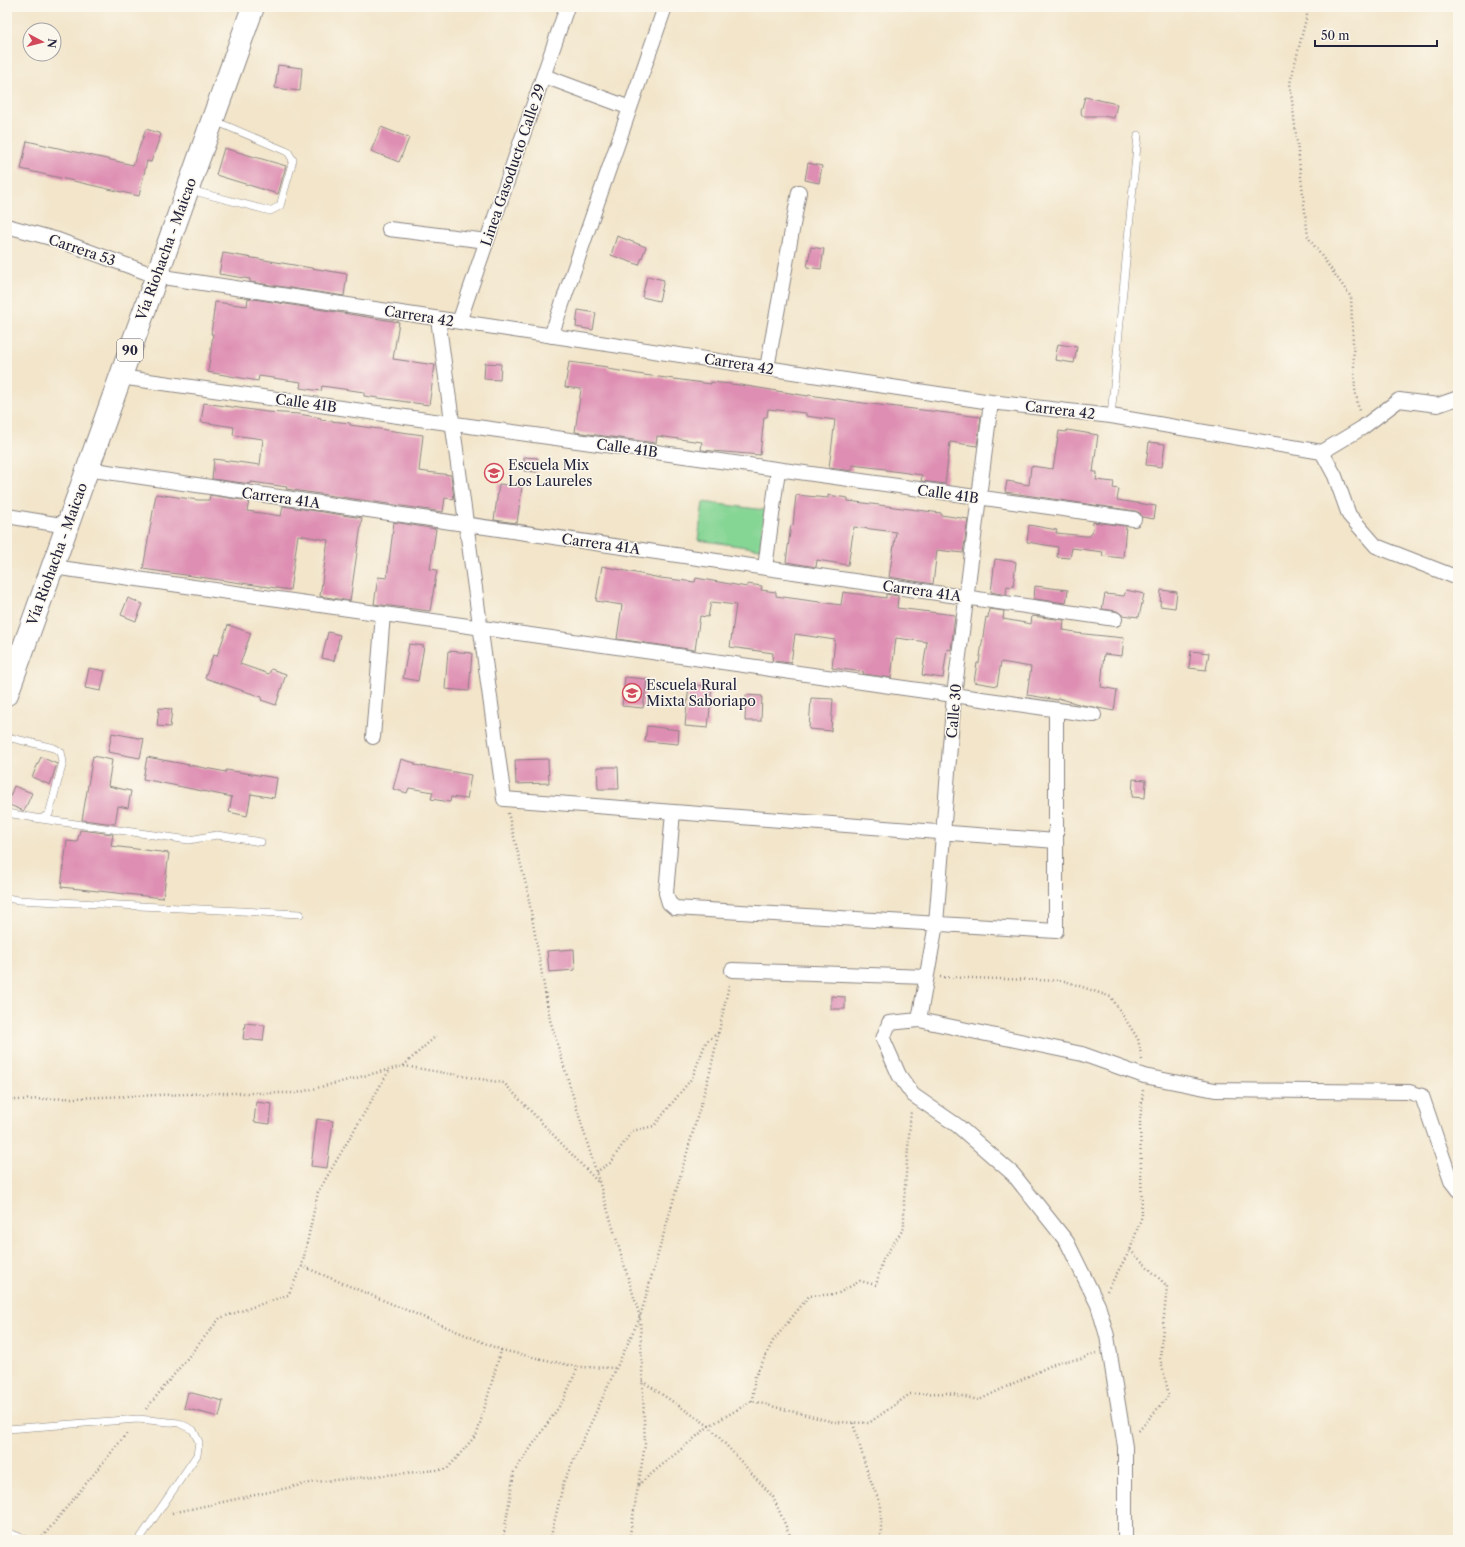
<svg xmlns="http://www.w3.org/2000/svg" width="1465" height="1547" viewBox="0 0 1465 1547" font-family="'Libre Caslon Text',serif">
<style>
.green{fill:#85d594;stroke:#547c68}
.building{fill:#de8eb2}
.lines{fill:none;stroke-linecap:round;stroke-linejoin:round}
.service-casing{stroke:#8a8482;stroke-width:8}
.minor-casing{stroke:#8a8482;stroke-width:16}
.trunk-casing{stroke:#8a8482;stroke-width:24}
.path{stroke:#8a8482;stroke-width:2.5;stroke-dasharray:1 3;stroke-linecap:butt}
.service{stroke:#fff;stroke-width:7}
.minor{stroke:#fff;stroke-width:14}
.trunk{stroke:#fff;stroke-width:22}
.labels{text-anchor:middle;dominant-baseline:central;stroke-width:3;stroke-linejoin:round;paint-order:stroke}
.shield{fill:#fbf7ec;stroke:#636270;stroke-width:1}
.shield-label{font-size:13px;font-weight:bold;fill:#22223b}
.street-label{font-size:14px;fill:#22223b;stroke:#fbf7ec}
.poi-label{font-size:14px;fill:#22223b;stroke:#fbf7ec;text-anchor:start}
</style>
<rect width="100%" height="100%" fill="#fbf7ec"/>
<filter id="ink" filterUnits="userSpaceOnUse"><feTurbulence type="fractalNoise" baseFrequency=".025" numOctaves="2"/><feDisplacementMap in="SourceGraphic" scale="8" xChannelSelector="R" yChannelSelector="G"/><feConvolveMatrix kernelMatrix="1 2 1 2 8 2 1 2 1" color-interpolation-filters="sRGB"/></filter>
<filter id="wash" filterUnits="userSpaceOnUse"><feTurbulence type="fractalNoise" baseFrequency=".012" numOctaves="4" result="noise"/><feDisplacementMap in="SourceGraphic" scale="16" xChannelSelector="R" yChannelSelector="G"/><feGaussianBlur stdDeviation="0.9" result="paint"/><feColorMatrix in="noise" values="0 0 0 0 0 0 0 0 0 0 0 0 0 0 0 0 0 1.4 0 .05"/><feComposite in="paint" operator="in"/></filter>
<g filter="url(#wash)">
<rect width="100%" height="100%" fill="#f2e5ca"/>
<path class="green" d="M703,502L765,510L760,549L698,540Z"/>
<g id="blocks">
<path class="building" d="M278,65L302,68L300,91L275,88Z
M1085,97L1117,104L1114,118L1103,116H1082L1081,111Z
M381,127L409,138L399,162L371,151Z
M146,129L161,134L151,162L147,161L139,196L21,169L27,141L133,165Z
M224,148L286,166L278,194L216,175Z
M808,163L822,166L819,183L805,180Z
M617,236L646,247L639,265L611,255Z
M811,247L824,249L821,269L807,267Z
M223,253L347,274L344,296L250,282V279L219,274Z
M647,276L664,280L659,301L642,297Z
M248,298L399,322L393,359L435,365L429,405L364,396V392L322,386L321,391L300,388L301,382L259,376L258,381L208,372L213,334H211L215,302L247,306Z
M578,310L596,313L593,330L576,327Z
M1058,344L1077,347L1074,363L1055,360Z
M569,362L608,367V369L644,375L711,384V382L740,385L808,396L809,395L863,403L981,417L977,446L950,442L945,484L921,481L922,475L886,470V469L852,465V471L829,468L835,420L806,416V413L768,409L767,417H764L760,455L701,450L702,442L657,436L656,443L575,432L581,389L565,387Z
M485,363L501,364L500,380L484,379Z
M204,403L267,412L299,414L321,418V420L350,423V425L423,435L419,471L451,475L454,499L445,498L443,512L286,489L287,487L251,482V484L212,479L214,459L260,465L263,439L233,435L234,427L201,422Z
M1067,430L1098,435L1093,472H1097L1096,480L1114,482L1113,488L1119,489L1117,500L1156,506L1154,519L1142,517L1140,513L1135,511L1005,492L1007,481L1029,485L1031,466L1053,469L1059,431L1066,432Z
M1149,442L1165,444L1162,467L1146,465Z
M524,457L538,458L537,472L524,471Z
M499,484L522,487L517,523L494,520Z
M156,494L198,500H209L210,495L249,501L247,511L281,516L283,506L362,518L350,601L320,596L328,540L298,535L290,590L143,569Z
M796,495L828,498V495L848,498V501L941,513V515L968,519L963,553L937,550L933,584L889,577L896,532L854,527L848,565L817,560L816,567L786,562L791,525L793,526Z
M394,522L436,529L430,569L437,570L430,611L374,604L378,577L387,578Z
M1093,522L1126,526L1123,558L1102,556L1103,552L1072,548L1070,558L1057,557L1058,547L1027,542L1029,525L1057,530L1056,533L1085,536H1090L1091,533H1092Z
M995,559L1016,562L1013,587L1007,586L1006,595L991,592Z
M602,566L660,578L695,582L696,578L747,587V584L762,586L761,590L776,592V596L841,605L843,592L886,598V594L898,596L897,608L955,615L951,650L947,649L943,678L922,675L927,642L896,638L891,678L863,674L864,672L832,668L835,640L795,634L791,663L772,661L773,653L730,647L736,605L711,602L708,617L700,616L695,650L617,639L622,605L596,601Z
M1035,586L1068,590L1066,603L1034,599Z
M1126,590L1144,594L1139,617L1122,615L1117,611L1102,609L1105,594L1124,596Z
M1161,590L1177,592L1175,608L1160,606Z
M128,598L143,604L136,621L121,615Z
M989,609L1004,611L1003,619L1031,624L1032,616L1064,620L1063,630L1075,632V633L1124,638L1122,656L1104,654L1101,687L1117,690L1114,711L1082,705L1058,698V700L1027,695L1031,667L1001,662L997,686L974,682L977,663H979L986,617L988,618Z
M228,625L251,633L240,664L269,674L271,669L286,674L276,705L261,700L262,697L205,678L213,655L217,656Z
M328,632L340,635L334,661L322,658Z
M409,644L424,646L418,681L403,678Z
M448,651L472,653L469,691L445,689Z
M1191,651L1209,653L1206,670L1189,668Z
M89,668L105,671L101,691L85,688Z
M625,677L647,679L643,708L622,706Z
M689,684L712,687L708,728L685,726Z
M746,695L762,696L761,721H745Z
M811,698L833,699L831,731L809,729Z
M159,708L172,709L170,727L157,726Z
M647,726L679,730L678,744L645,741Z
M112,733L144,739L140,758L108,752Z
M93,756L112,760L108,786L131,791L128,808L118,806L115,824L82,820Z
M41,757L57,764L50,785L32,777Z
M147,757L226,772V770L277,778L274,798L251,794L247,816L229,812L232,797L143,779Z
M401,759L415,763V765L471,775L467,799L451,797L450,802L431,799L433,792L409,788L407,793L393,789Z
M548,759L549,783L516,784L515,760Z
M597,767H618L619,789H598Z
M1133,779L1146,780L1145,798L1132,797Z
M14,786L32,793L24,811L7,804Z
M80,830L113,834L111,846L169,853L163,898L61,887L67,841L77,842Z
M574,949L575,970L549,972L547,951Z
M831,996L845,997V1009H831Z
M245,1023L265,1025L263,1041L243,1039Z
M256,1102L272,1104L270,1124L254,1122Z
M317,1119L333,1121L327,1168L311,1166Z
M188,1392L223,1401L219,1417L184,1408Z"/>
</g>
</g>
<g filter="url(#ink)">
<use href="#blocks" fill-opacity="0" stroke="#8a8482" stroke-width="1"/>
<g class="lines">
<g class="service-casing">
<path id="service" d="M190,190L270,211L280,206L293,160L288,152L215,121
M1111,416L1138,135
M7,737L54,748L61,752L63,762L49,814L41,819L7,813
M41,819L189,840L217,835L261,842
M7,898L18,900L300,914
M7,1429L138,1419L179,1423L193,1430L199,1442L197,1455L139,1540
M7,1532L27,1540"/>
</g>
<g class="minor-casing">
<path id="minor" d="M544,76L630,108
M7,226L58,240L156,276L991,402L1111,416L1322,452
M389,229L487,241
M438,319L504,799L1056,841
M459,322L567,7
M551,336L665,7
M767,368L799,192
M120,377L1134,519
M1322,452L1335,476L1349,515L1376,546L1458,578
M1322,452L1362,428L1399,400L1438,405L1458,398
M87,469L1115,619
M7,516L67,526
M53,567L1094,715
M765,568L778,470
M7,650L21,654
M373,737L383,614
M673,812L666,893L669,903L675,908L1056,931V710
M732,970L926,977
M919,1020L936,924L954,695L991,402
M1125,1540V1447L1107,1336L1098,1305L1067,1242L1013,1174L958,1126L913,1095L899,1075L883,1039L889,1023L919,1020L1082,1054L1144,1076L1215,1090L1409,1092L1422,1096L1451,1181L1458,1190"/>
</g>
<g class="trunk-casing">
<path id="trunk" d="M7,694L253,7"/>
</g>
<path class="path" d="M1309,7L1290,83L1308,237L1351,297L1355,389L1359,411
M508,813L527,889L550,1020L640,1317L645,1445L629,1540
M940,977L1065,981L1111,997L1138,1039L1142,1060
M404,1066L504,1083L598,1182
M7,1099L16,1100L216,1093H297L403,1066L436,1036
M596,1172L610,1163L632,1131L654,1126L692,1078L706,1042L718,1033
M1130,1250L1167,1286L1160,1358L1169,1395L1137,1433
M1107,1291L1130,1250L1142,1216L1140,1122L1143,1090
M501,1350L578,1367
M642,1381L709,1426L773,1497L792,1540
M752,1401L755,1377L773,1341L809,1296L837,1294L860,1281L876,1285L883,1259L904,1228V1199L911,1110
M146,1409L220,1318L288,1295L302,1266L318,1192L390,1069
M853,1423L868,1474L881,1506V1540
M638,1485L709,1426L752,1401L833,1422L869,1423L910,1394L948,1393L979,1400L1058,1362L1081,1359L1096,1353
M172,1513L315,1482L447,1469L477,1434L501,1350L302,1266
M40,1540L128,1432
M503,1540L514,1472L563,1401L578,1367L616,1368
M550,1540L564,1481L640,1317L710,1072L729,985"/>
<use href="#service" class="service"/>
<use href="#minor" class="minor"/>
<use href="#trunk" class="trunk"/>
</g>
</g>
<defs>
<g id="school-ring" transform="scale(1)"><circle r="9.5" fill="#fbf7ec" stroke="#d1495b" stroke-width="1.5"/><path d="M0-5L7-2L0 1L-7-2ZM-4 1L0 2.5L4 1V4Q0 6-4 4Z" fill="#d1495b"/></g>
</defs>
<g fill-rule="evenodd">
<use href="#school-ring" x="494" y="473"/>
<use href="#school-ring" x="632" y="693"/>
</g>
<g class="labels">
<rect class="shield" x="117" y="339" width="26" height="22" rx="3"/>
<g class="shield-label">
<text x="130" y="350">90</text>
</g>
<g class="street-label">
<text transform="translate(513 165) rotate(-71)">Linea Gasoducto Calle 29</text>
<text transform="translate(166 249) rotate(-70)">Vía Riohacha - Maicao</text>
<text transform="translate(82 250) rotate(19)">Carrera 53</text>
<text transform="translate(419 316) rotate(9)">Carrera 42</text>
<text transform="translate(739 364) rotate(9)">Carrera 42</text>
<text transform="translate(306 403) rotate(8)">Calle 41B</text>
<text transform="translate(1060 410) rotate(7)">Carrera 42</text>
<text transform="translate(627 448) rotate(8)">Calle 41B</text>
<text transform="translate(948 494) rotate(8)">Calle 41B</text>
<text transform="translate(281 498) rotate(8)">Carrera 41A</text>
<text transform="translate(601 544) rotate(8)">Carrera 41A</text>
<text transform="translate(57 554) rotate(-70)">Vía Riohacha - Maicao</text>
<text transform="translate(922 591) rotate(8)">Carrera 41A</text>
<text transform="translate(954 711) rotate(-85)">Calle 30</text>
</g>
<g class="poi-label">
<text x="508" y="465">Escuela Mix<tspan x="508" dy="16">Los Laureles</tspan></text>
<text x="646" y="685">Escuela Rural<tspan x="646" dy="16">Mixta Saboriapo</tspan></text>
</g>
</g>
<rect width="1465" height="1547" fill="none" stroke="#fbf7ec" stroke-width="24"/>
<g transform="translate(42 42) rotate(97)"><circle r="19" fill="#fbf7ec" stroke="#a4a2a5"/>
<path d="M0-3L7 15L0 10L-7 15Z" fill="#d1495b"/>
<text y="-6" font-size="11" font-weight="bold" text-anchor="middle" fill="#22223b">N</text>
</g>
<path d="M1315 40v6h122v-6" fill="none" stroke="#22223b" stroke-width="2"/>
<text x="1321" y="40" font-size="12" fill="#22223b" stroke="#fbf7ec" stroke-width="3" paint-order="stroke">50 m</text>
</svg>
